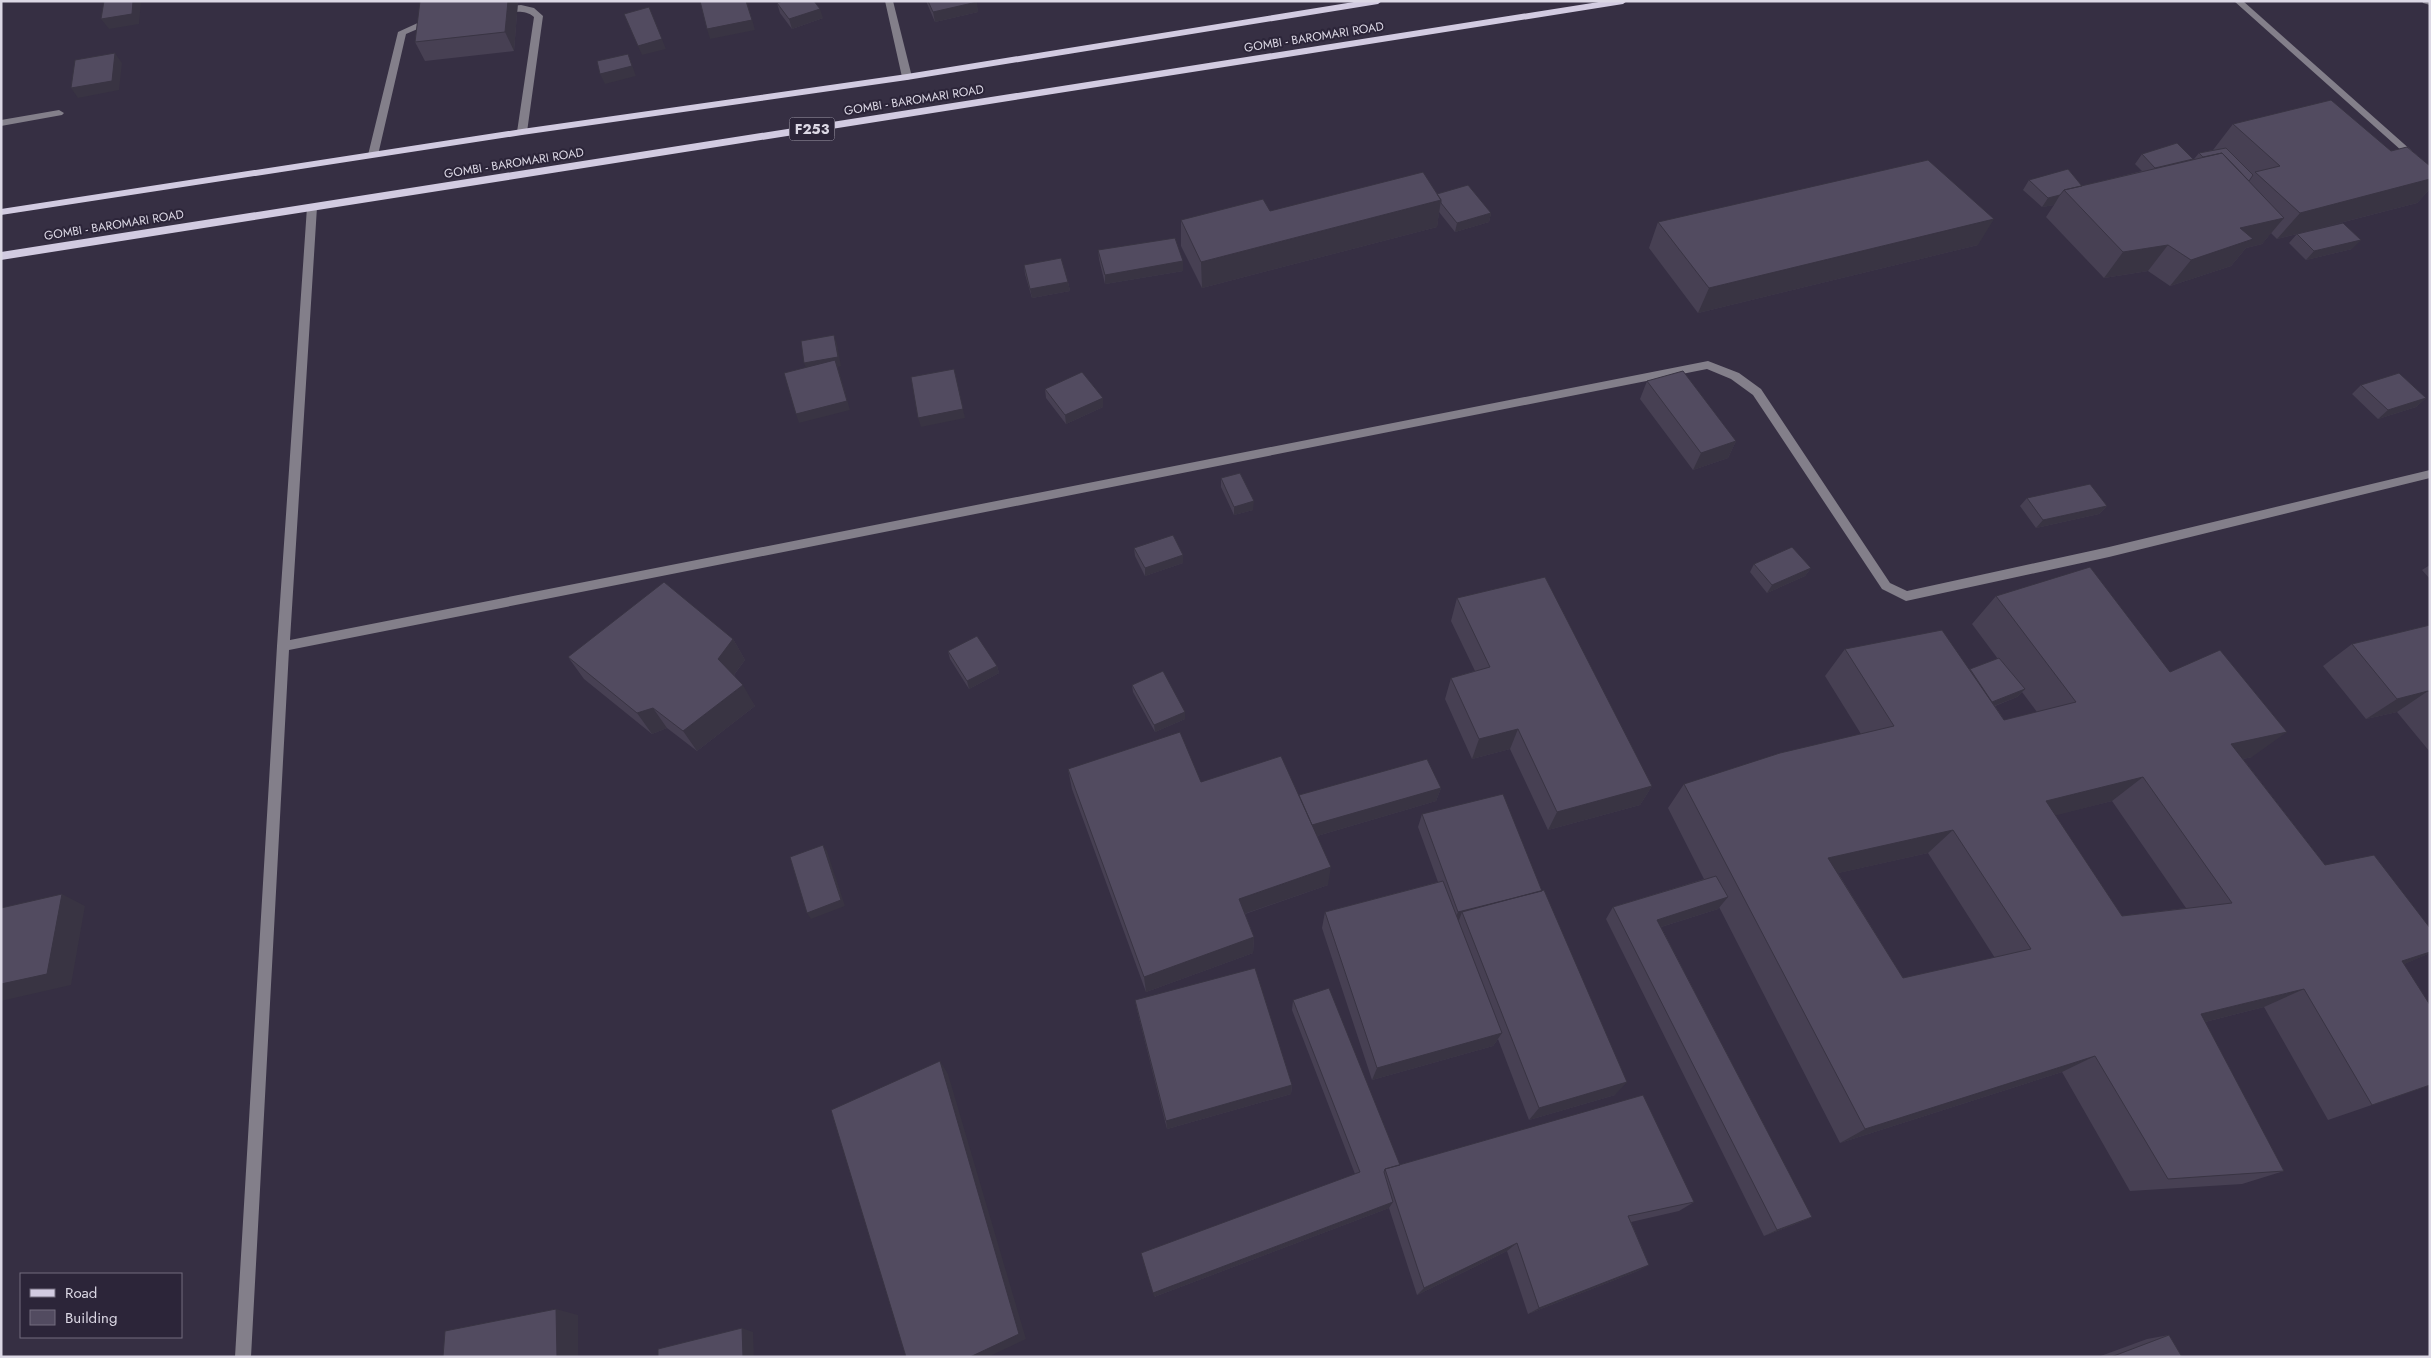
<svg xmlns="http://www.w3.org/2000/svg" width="2431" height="1358" viewBox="0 0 2431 1358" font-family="Jost,sans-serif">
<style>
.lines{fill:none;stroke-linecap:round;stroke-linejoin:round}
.minor{fill:#837f8a;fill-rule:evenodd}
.major{fill:#d2cbe1;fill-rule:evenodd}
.wall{fill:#474053;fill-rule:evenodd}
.shaded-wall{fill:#393443}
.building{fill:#524b60;stroke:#393443;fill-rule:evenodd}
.labels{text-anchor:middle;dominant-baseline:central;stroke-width:4;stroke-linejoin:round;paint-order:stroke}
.far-street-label{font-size:12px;fill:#dcd8e5;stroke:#2c2539}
.shield{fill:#2c2539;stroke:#a7a2b1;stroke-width:1}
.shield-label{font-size:14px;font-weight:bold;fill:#dcd8e5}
</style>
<rect width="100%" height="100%" fill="#362f43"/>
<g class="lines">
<path class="minor" d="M885,1H893L912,77L910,79L907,80L902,77Z
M2234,1H2243L2430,167V176Z
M2422,1H2430V5L2423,3Z
M521,5L534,8L543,16L527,132L522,135L517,132L534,17C521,6 505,17 496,10L500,7Z
M433,16L436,17V21L406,34L378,155L376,157H370L368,155L398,32Z
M59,110L64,113L62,115L1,126V120Z
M312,204L317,207L290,640L1708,361L1739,373L1761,389L1890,583L1907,591L2109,547L2430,470V478L2109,557L1906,601L1882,589L1753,395L1731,379L1707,369L289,650L251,1357H235L277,646L307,207Z"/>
<path class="major" d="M1360,1H1382L1378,4L907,80L522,135L1,215V209L522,129L907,74Z
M1605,1H1627L1623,4L1,260V252Z"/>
</g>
<path class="wall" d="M518,1L514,51L425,61L415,42Z
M926,1H976L978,12L935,22Z
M777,3L823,18L792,29L780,13Z
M2233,124L2391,151L2430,166V189L2417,203L2309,231L2352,249L2306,260L2289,243L2297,234L2277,239L2271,233L2262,244L2246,248L2231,266L2170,286L2148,271L2104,278L2046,217L2054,205L2042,207L2023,190L2029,180L2082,186L2142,171L2135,164L2142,154L2194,159L2199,153L2213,150Z
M1437,194L1491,213L1489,222L1455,232L1439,212L1437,227L1202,288L1181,246V220Z
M1658,222L1978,245L1698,313L1649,248Z
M1098,250L1183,261V271L1105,284L1099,259Z
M1024,265L1068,282L1070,291L1032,298L1025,274Z
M1647,381L1736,441L1728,458L1693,470L1640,399Z
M2361,385L2426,398L2416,407L2378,419L2352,394Z
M1045,389L1103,407L1066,424L1046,398Z
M1221,478L1253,510L1234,515L1221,487Z
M2027,498L2107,506L2099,514L2036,528L2020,506Z
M1134,548L1183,555V563L1145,576L1135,556Z
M1754,564L1811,568L1805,576L1767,593L1750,572Z
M2430,565V579L2422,570Z
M1996,596L2170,672L2252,757L2243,759L2325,865L2430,928V953L2404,964L2430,1085L2328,1120L2264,1007L2205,1022L2284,1171L2242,1184L2130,1191L2062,1072L1840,1143L1719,907L1718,909L1661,927L1812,1217L1798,1223L1764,1236L1606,919L1613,907L1704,879L1668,808L1684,784L1861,734L1825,676L1845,649L1970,669L1998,659L1972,624ZM2022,692L2037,712L2004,720L1995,706L2017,697ZM2112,801L2186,908L2122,916L2055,815ZM1928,853L1995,958L1903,978L1838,873Z
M1457,598L1652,786L1640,805L1548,830L1510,749L1472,759L1445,699L1451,678L1475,671L1451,621Z
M2430,625V752L2397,712L2366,719L2323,666L2352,644Z
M733,639L745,660L734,675L755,706L697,751L667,728L652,734L584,679L568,657Z
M948,651L997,666L999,673L969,689L950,659Z
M1132,685L1185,719L1155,732L1133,692Z
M1068,769L1201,782L1299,796L1441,788L1436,801L1317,836L1328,885L1245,914L1254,937L1253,953L1146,992L1072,789Z
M1422,814L1615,1095L1529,1120L1498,1039L1493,1046L1372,1080L1322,928L1325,912L1438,882L1418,827Z
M1135,1000L1292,1085L1291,1094L1167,1129L1137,1010Z
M1293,1000L1400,1165L1694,1202L1679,1211L1631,1222L1649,1265L1635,1272L1528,1314L1507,1251L1417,1295L1389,1208L1154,1297L1355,1174L1292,1010Z
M2169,1335L2182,1357H2098L2147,1339Z"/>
<path class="shaded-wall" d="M133,1H141L139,24L109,29L101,19Z
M508,1H518L514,51L505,32Z
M747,1L755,30L710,39L707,29Z
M977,2L978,12L935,22L933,12Z
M820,9L823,18L792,29L789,19Z
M662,39L666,49L642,55L638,46Z
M115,53L122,63L119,90L78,98L71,88Z
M628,54L636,76L605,84L600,74Z
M2430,179V189L2417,203L2277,239L2300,213Z
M2060,195L2054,205L2042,207L2048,198Z
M1441,200L1437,227L1202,288L1201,262Z
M1491,213L1489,222L1455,232L1457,223Z
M2284,218L2262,244L2246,248L2231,266L2170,286L2191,260L2240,228Z
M1994,219L1978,245L1698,313L1709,288Z
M2361,240L2352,249L2306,260L2314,251Z
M2168,245L2148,271L2104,278L2123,252Z
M1183,261V271L1105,284V275Z
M1068,282L1070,291L1032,298L1030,289Z
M834,335L837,344L841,366L838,367L850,410L799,423L796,414L808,372L804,363Z
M956,379L965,418L921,427L918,418Z
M1103,398V407L1066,424L1065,415Z
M2426,398L2416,407L2378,419L2388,410Z
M1736,441L1728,458L1693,470L1701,453Z
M1254,501L1253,510L1234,515V507Z
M2107,506L2099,514L2036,528L2043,520Z
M1183,555V563L1145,576V568Z
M1811,568L1805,576L1767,593L1772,585Z
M733,639L745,660L730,680L718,659Z
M997,666L999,673L969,689L967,681Z
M743,685L755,706L697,751L683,731Z
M2025,689L2017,697L1976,713L1983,706Z
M2428,691L2397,712L2366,719L2397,699Z
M653,708L667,728L652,734L637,713Z
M1185,712V719L1155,732L1154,725Z
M1518,729L1510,749L1472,759L1479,739Z
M2287,732L2252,757L2197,769L2231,744Z
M2143,777L2112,801L2018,825L2046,801Z
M1652,786L1640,805L1548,830L1557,812Z
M1441,788L1436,801L1310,838L1311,825Z
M1953,830L1928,853L1807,880L1828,858Z
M823,845L827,851L845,906L811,919L807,913Z
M1331,867L1328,885L1238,916L1239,899Z
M1542,891L1462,912L1458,923L1453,924L1458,912Z
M62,894L85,906L71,985L1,1001V984Z
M1728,897L1718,909L1648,931L1657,920Z
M1254,937L1253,953L1146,992L1144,977Z
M2430,952V953L2400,966L2402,961Z
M2304,989L2264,1007L2165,1032L2201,1014Z
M1502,1033L1493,1046L1372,1080L1377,1068Z
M2095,1056L2062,1072L1840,1143L1865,1129Z
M940,1061L948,1074L1026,1339L988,1357H970Z
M1627,1082L1615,1095L1529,1120L1539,1108Z
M1292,1085L1291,1094L1167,1129L1166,1121Z
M1393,1202L1389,1208L1154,1297L1153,1293Z
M1812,1217L1798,1223L1764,1236L1777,1230Z
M1517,1243L1507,1251L1417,1295L1424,1288Z
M1649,1265L1635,1272L1528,1314L1539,1308Z
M556,1309L578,1315V1357H557Z
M742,1328L753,1332L754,1357H743Z"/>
<path class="building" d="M104,1H133L132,14L101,19Z
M420,1H508L505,32L415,42Z
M700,1H746L752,20L707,29Z
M783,1H814L820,9L789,19L777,3Z
M928,1H976L977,2L933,12Z
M649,7L662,39L638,46L624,14Z
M115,53L112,81L71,88L75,60Z
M628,54L632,66L600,74L597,61Z
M2331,100L2391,151L2407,147L2430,166V179L2300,213L2255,172L2280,166L2233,124Z
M2177,143L2193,159L2155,168L2142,154Z
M2226,148L2253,175L2249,181L2222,153L2203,157L2199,153Z
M2222,153L2284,218L2240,228L2253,239L2191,260L2168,245L2123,252L2064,190Z
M1928,160L1994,219L1709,288L1658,222Z
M2068,169L2082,186L2064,190L2060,195L2048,198L2029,180Z
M1423,172L1441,200L1201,262L1181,220L1263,199L1270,211Z
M1468,185L1491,213L1457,223L1441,203V200L1437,194Z
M2343,223L2361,240L2314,251L2297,234Z
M1175,238L1183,261L1105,275L1098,250Z
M1061,258L1068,282L1030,289L1024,265Z
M834,335L838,357L804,363L801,341Z
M835,360L847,401L796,414L784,373Z
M954,369L963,409L918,418L911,377Z
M1683,371L1736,441L1701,453L1647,381Z
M1082,372L1103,398L1065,415L1045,389Z
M2399,373L2426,398L2388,410L2361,385Z
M1240,473L1254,501L1234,507L1221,478Z
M2090,484L2107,506L2043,520L2027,498Z
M1173,535L1183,555L1145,568L1134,548Z
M1792,547L1811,568L1772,585L1754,564Z
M2090,567L2170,672L2220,650L2287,732L2231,744L2325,865L2374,855L2430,928V952L2402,961L2430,1005V1085L2372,1105L2304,989L2201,1014L2284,1171L2168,1179L2095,1056L1865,1129L1684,784L1780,753L1894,726L1845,649L1942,630L2004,720L2076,702L1996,596ZM2143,777L2232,903L2122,916L2046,801ZM1953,830L2031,949L1903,978L1828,858Z
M1545,577L1652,786L1557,812L1518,729L1479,739L1451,678L1490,667L1457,598Z
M664,582L733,639L718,659L743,685L683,731L653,708L637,713L568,657Z
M2430,625V692L2428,691L2397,699L2352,644Z
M977,636L997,666L967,681L948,651Z
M1999,658L2025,689L1992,702L1970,669Z
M1163,671L1185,712L1154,725L1132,685Z
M1180,732L1201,782L1281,756L1331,867L1239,899L1254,937L1144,977L1068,769Z
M1427,759L1441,788L1312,825L1299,795Z
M1503,794L1542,891L1458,912L1422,814Z
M823,845L841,900L807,913L790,857Z
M1716,876L1728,897L1657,920L1812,1217L1777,1230L1613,907Z
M1443,881L1502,1033L1377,1068L1325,912Z
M1544,890L1627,1082L1539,1108L1462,912Z
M62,894L47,974L1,984V908Z
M1255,968L1292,1085L1166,1121L1135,1000Z
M1329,988L1400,1165L1385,1169L1384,1172L1393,1202L1153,1293L1141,1253L1360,1172L1293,1000Z
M940,1061L1019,1334L970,1357H906L831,1110Z
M1643,1095L1694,1202L1628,1216L1649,1265L1539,1308L1517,1243L1424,1288L1385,1169Z
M556,1309L557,1357H443L445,1331Z
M742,1328L743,1357H658V1349Z
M2169,1335L2182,1357H2111Z"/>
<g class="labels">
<g class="far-street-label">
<text transform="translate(1314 37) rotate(-9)">GOMBI - BAROMARI ROAD</text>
<text transform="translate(914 100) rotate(-9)">GOMBI - BAROMARI ROAD</text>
<text transform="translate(514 163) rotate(-9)">GOMBI - BAROMARI ROAD</text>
<text transform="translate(114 225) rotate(-9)">GOMBI - BAROMARI ROAD</text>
</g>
<rect class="shield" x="789.5" y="117.5" width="45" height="23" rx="4"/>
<g class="shield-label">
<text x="812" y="129">F253</text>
</g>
</g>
<rect width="2431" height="1358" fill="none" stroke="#dcd8e5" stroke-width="5"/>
<rect x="20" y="1273" width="162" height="65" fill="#2c2539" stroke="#726d7e"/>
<rect x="30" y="1289" width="25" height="8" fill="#d2cbe1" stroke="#726d7e"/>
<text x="65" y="1298" font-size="15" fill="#dcd8e5">Road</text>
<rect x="30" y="1310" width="25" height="15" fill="#524b60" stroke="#726d7e"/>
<text x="65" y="1323" font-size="15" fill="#dcd8e5">Building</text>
</svg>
